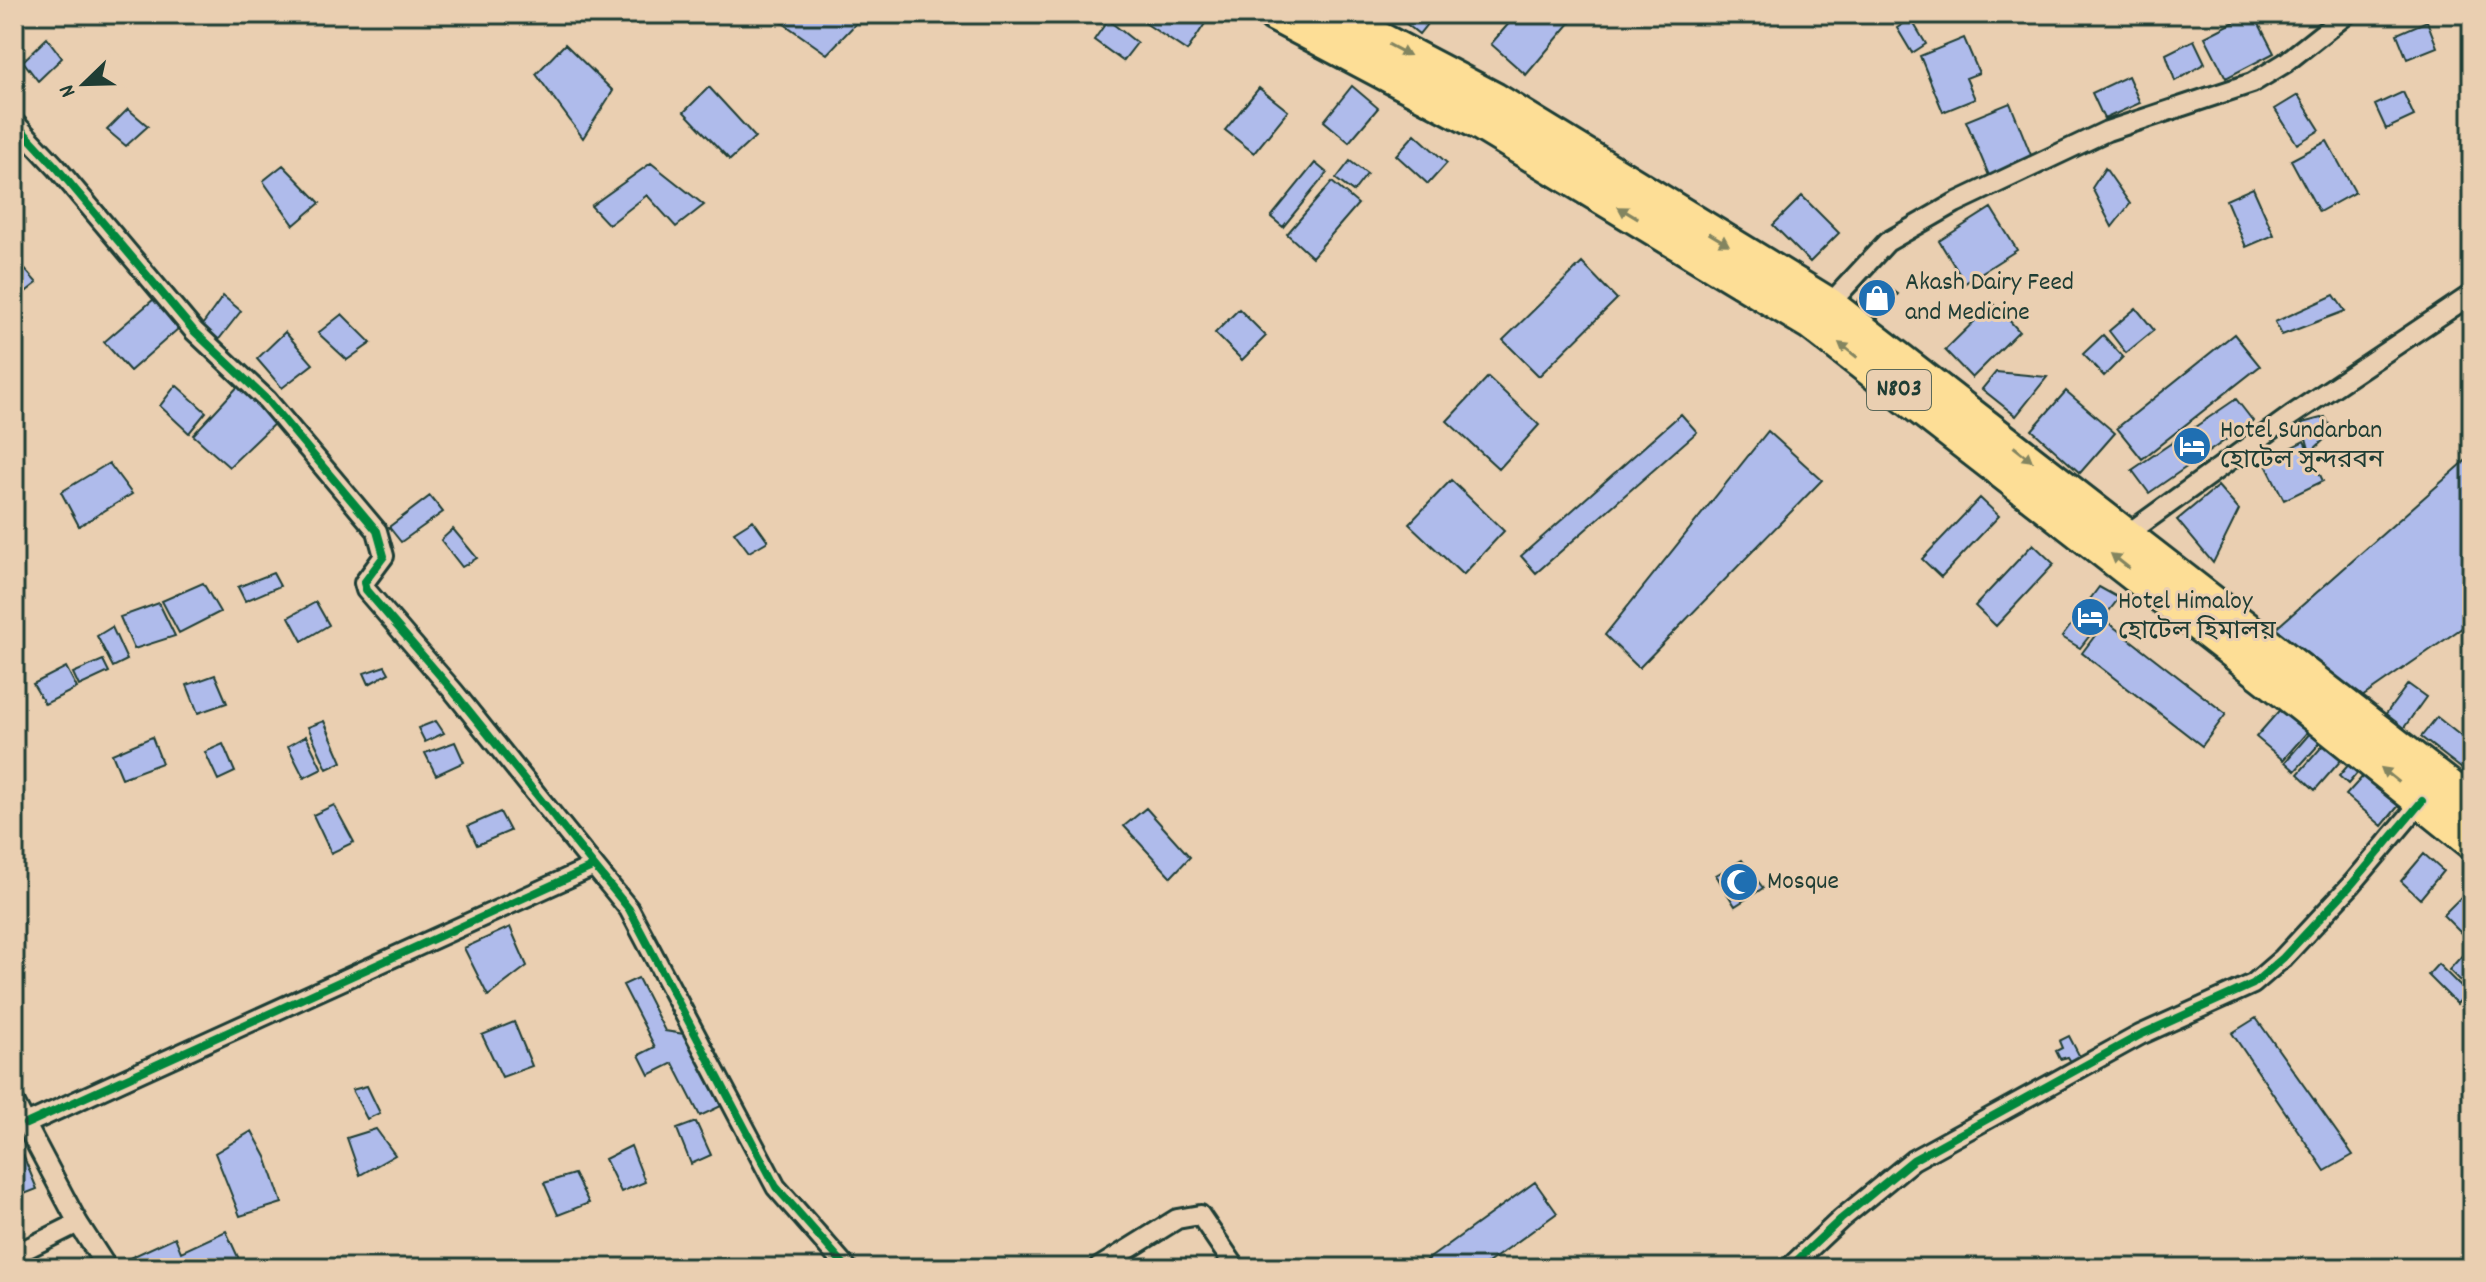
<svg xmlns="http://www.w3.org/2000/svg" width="2486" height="1282" viewBox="0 0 2486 1282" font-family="Dekko,'Noto Sans Bengali',sans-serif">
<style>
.building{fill:#afbbeb;stroke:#1f3d34;stroke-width:2}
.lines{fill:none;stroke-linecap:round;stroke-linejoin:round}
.street-casing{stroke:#1f3d34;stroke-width:24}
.highway-casing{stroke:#1f3d34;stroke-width:40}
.street{stroke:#eacfb1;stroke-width:18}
.highway{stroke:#fdde96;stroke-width:34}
.cycleway-casing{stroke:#eacfb1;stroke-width:13}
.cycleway{stroke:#00873e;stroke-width:8}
.oneway{fill:#838560}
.labels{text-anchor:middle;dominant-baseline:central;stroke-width:6;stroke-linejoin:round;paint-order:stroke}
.shield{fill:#eacfb1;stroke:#5c695a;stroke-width:2}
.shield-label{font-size:24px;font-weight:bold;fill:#1f3d34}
.poi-label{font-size:26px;fill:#1f3d34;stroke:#eacfb1;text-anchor:start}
</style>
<rect width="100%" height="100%" fill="#eacfb1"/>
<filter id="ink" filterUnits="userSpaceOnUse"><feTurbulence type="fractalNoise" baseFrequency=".0125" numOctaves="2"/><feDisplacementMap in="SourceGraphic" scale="16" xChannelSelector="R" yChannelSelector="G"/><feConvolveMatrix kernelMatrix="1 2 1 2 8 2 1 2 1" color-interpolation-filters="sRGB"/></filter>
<g filter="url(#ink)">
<path class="building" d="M775,14H865L827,54L773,16Z
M1150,14H1194L1206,22L1187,51L1145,23Z
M1394,14H1435L1419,34Z
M1517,14H1573L1576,16L1526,75L1491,44Z
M2250,14H2254L2274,53L2226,78L2205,37Z
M1911,19L1926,44L1912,53L1897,28Z
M1108,20L1137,43L1123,61L1094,40Z
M2427,21L2437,47L2407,59L2397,34Z
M47,38L62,58L38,81L23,61Z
M1964,38L1979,73L1966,78L1975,99L1943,112L1920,56Z
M2194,40L2205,63L2175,81L2166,54Z
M565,44L613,91L583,138L536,74Z
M2128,76L2140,103L2104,119L2092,93Z
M1352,86L1378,108L1349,142L1324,121Z
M709,87L755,137L730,160L684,112Z
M1259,88L1288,111L1254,153L1225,130Z
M2403,92L2414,116L2386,129L2375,105Z
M2298,95L2320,130L2297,144L2275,109Z
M2010,103L2033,160L1990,178L1966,121Z
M128,109L148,126L126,146L107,130Z
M1415,134L1447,163L1428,184L1396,155Z
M2327,141L2355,192L2319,212L2291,160Z
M1350,161L1367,174L1353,192L1336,179Z
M651,163L704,205L676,227L647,195L609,225L591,206Z
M1315,163L1327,173L1283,227L1271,217Z
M283,165L320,203L294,225L263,181Z
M2105,168L2130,204L2112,227L2092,188Z
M1332,182L1358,204L1312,257L1287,234Z
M2253,188L2274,235L2246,247L2226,200Z
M1802,196L1839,233L1810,262L1773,225Z
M1991,208L2017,250L1965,283L1939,241Z
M14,257L37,283L14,301Z
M1582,263L1617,299L1539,376L1503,340Z
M1876,279L1898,294L1878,318L1856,303Z
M2334,295L2345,311L2282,335L2275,322Z
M223,296L241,311L216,343L200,328Z
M154,299L178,329L130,371L104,342Z
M1993,303L2019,331L1972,378L1945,350Z
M2136,308L2154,330L2126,353L2109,331Z
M1239,309L1266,336L1242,360L1215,333Z
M342,314L371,343L347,360L318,333Z
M285,332L313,364L282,388L257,359Z
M2234,334L2260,366L2142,459L2117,428Z
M2103,335L2123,357L2104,376L2083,354Z
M1996,372L2047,377L2016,416L1982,389Z
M1488,377L1539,425L1499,469L1447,421Z
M242,382L279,419L229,467L193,435Z
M176,385L206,412L189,433L160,406Z
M2066,391L2115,433L2080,473L2032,430Z
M2236,399L2253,421L2149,493L2132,470Z
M1681,414L1697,432L1536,573L1521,556Z
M2325,417L2333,431L2310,453L2302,423Z
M1768,431L1822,480L1639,668L1605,635Z
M2304,441L2323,481L2284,500L2264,461Z
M2472,455V621L2359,699L2272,632Z
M109,463L132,494L79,526L61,492Z
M1451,480L1504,531L1463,575L1409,524Z
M2218,486L2239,510L2213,563L2177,520Z
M430,496L443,512L401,542L389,527Z
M1980,498L1999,516L1941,577L1922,559Z
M753,520L768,541L749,552L734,532Z
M453,529L477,558L462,567L441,540Z
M2033,544L2054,564L1996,626L1975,606Z
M273,573L280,586L245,601L238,587Z
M203,583L220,612L179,633L162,601Z
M2099,587L2119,598L2080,648L2062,637Z
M316,602L329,625L302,641L289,617Z
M159,603L175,636L134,649L120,617Z
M2106,621L2226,714L2202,746L2082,653Z
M112,627L127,660L113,667L97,636Z
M103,660L109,672L79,686L73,673Z
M385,666L389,673L369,684L364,673Z
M66,667L77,688L45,704L33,684Z
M215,675L227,703L198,713L187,685Z
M2408,684L2426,697L2403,729L2385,715Z
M2283,706L2309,730L2283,760L2256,737Z
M2437,717L2472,745V764L2466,772L2421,737Z
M324,721L342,762L327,769L308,727Z
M436,721L444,733L425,742L418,728Z
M2311,732L2322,741L2295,771L2285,762Z
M306,736L322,769L304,778L288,746Z
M152,737L162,763L122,778L112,754Z
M455,742L464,762L436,775L425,753Z
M2326,742L2343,758L2315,790L2298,774Z
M223,744L235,772L218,780L205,752Z
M2350,763L2359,771L2348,784L2339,776Z
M2365,774L2400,804L2382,826L2346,795Z
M334,805L354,842L331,853L313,815Z
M1146,808L1190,857L1171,877L1124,826Z
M500,812L510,831L477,845L468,826Z
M2424,854L2443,871L2420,899L2401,881Z
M1742,860L1763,888L1735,906L1716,875Z
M2471,887L2472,928L2464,936L2443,915Z
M510,927L527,966L488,996L464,948Z
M2467,950L2472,955L2471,992L2449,970Z
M2438,964L2467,993L2457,1004L2428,975Z
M638,978L665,1031L684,1034L721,1106L700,1116L673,1063L649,1075L639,1055L655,1047L623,985Z
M2256,1018L2353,1155L2325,1171L2232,1033Z
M514,1022L532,1066L502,1077L482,1035Z
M2069,1036L2080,1057L2071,1062L2068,1057L2060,1059L2056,1051L2062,1048L2059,1041Z
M367,1086L380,1113L367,1119L352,1090Z
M696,1122L711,1155L691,1164L677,1129Z
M376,1129L395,1155L360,1175L347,1138Z
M252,1131L266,1157L282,1203L240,1216L215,1153Z
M631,1146L645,1182L621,1192L605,1159Z
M23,1155L37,1189L14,1198V1157Z
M574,1174L589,1203L558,1215L544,1183Z
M1535,1182L1557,1213L1481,1268H1416Z
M226,1231L243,1268H124L121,1262L175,1237L181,1252Z"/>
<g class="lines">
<g class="street-casing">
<path id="street" d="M14,122L57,168L194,331L267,400L377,531L384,556L364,583L366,590L454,692L594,866
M1825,309L1887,242L1955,203L2107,131L2252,83L2285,63L2347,14
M2126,535L2292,415L2472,294
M14,1102L78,1223L107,1268
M26,1124L594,866L629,909L776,1187L847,1268
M14,1255L78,1223
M1098,1268L1177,1219L1200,1215L1236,1268
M1789,1268L1841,1219L1913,1160L2140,1035L2253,984L2283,958L2352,884L2422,801"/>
</g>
<g class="highway-casing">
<path id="highway" d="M1275,14L1479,122L1812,323L2303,705L2472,841
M1330,14L1494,100L1828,305L2472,805"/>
</g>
<use href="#street" class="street"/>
<use href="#highway" class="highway"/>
<g class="cycleway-casing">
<path id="cycleway" d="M14,122L57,168L194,331L267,400L377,531L384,556L364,583L366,590L454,692L594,866
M26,1124L594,866L629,909L776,1187L847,1268
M1789,1268L1841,1219L1913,1160L2140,1035L2253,984L2283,958L2352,884L2422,801"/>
</g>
<use href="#cycleway" class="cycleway"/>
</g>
<defs><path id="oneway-solid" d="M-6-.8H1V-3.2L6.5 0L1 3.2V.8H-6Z" transform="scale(2)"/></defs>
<g class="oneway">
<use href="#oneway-solid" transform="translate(1399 50) rotate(28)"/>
<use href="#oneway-solid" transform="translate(1628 213) rotate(-149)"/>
<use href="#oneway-solid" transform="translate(1719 239) rotate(31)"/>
<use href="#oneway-solid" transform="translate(1848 350) rotate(-142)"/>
<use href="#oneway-solid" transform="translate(2023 454) rotate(38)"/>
<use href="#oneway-solid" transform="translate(2120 561) rotate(-142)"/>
<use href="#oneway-solid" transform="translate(2390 775) rotate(-141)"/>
</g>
</g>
<defs>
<g id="shop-disc" transform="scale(2)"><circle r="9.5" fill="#1f6fb2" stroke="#eacfb1"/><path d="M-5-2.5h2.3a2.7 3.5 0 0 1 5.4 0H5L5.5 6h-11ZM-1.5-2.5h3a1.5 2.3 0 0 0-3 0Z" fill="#fff"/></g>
<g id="hotel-disc" transform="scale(2)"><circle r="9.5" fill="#1f6fb2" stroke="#eacfb1"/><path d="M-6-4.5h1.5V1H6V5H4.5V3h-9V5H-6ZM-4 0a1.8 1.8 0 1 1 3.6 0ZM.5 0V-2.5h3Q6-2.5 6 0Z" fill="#fff"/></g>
<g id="mosque-disc" transform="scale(2)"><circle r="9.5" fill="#1f6fb2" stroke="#eacfb1"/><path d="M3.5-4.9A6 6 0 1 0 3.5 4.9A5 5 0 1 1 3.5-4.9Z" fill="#fff"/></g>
</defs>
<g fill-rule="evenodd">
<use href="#shop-disc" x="1877" y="298"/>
<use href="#hotel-disc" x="2192" y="446"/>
<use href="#hotel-disc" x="2090" y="617"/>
<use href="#mosque-disc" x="1739" y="882"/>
</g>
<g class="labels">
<rect class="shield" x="1867" y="370" width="64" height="40" rx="6"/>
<g class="shield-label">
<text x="1899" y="390">N803</text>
</g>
<g class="poi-label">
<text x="1905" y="283">Akash Dairy Feed<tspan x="1905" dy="30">and Medicine</tspan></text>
<text x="2220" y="431">Hotel Sundarban<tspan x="2220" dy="30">হোটেল সুন্দরবন</tspan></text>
<text x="2118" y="602">Hotel Himaloy<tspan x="2118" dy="30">হোটেল হিমালয়</tspan></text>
<text x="1767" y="882">Mosque</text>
</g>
</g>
<rect width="2486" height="1282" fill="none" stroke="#eacfb1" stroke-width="48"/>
<rect x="24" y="24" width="2438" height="1234" fill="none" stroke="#1f3d34" stroke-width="3" filter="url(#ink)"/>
<g transform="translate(84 84) rotate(247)" stroke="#eacfb1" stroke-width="6" paint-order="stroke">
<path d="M0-6L14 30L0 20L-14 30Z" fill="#1f3d34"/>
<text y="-12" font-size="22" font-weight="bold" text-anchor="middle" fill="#1f3d34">N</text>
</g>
</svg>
